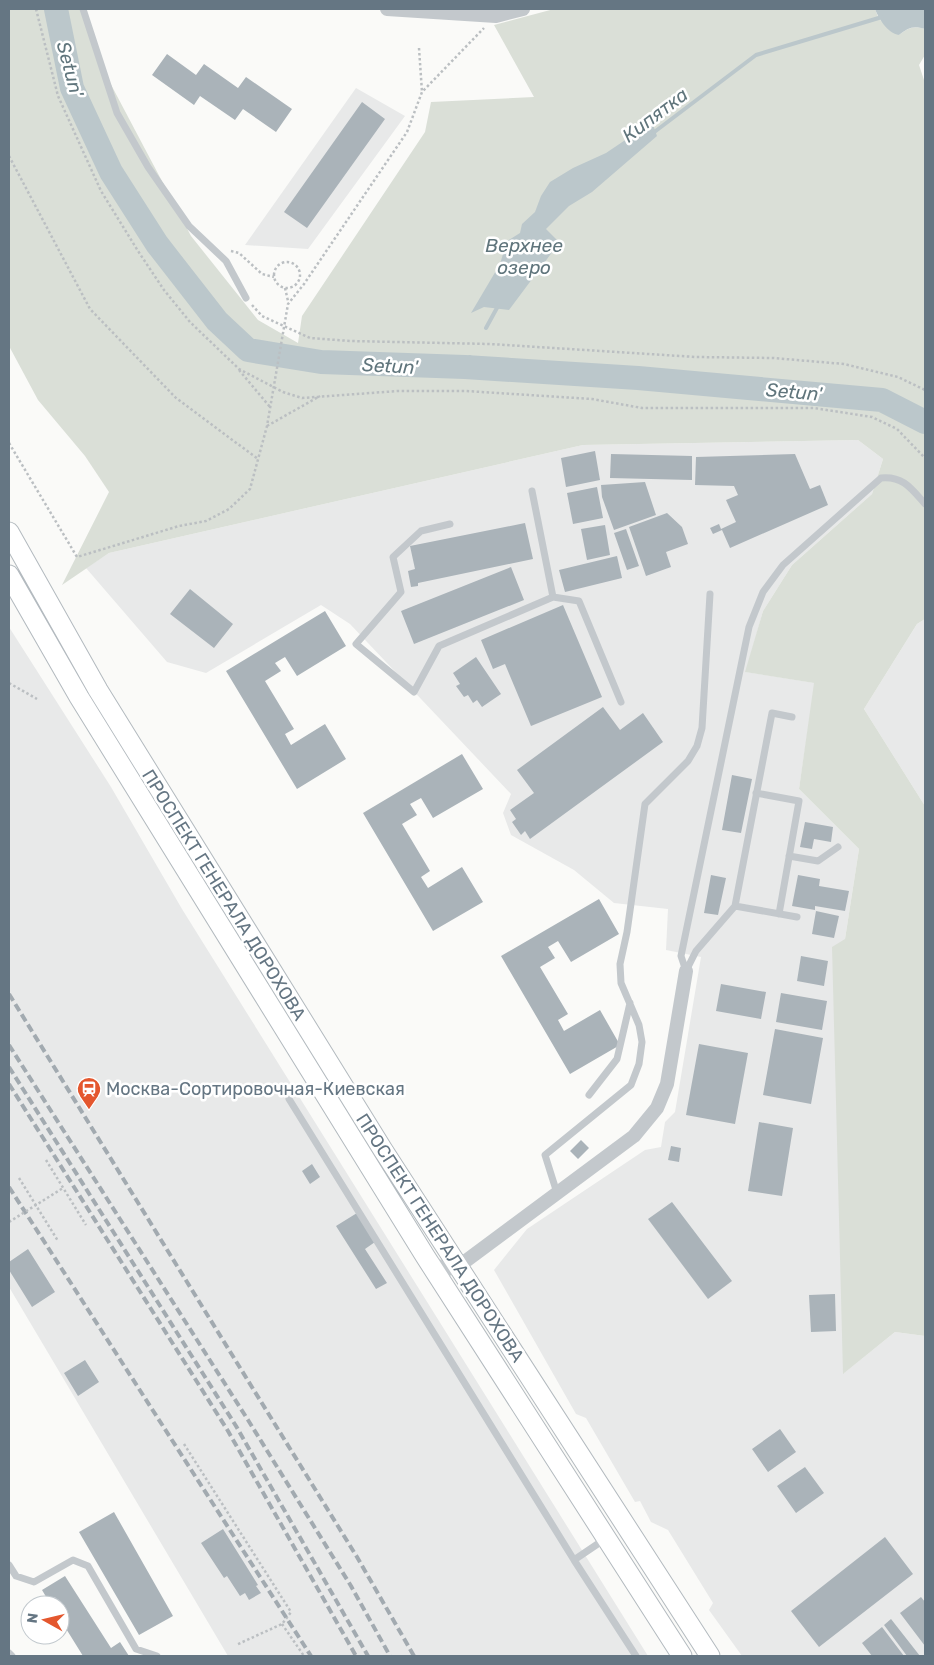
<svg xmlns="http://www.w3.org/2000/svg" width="934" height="1665" viewBox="0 0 934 1665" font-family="Rubik,sans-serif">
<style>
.built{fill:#e8e9e9}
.green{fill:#dadfd7}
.water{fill:#bbc7cb}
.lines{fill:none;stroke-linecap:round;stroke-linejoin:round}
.stream{stroke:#bbc7cb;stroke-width:4}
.river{stroke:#bbc7cb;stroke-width:24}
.building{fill:#aab3b9}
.secondary-casing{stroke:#b3babf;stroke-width:21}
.path{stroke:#bbbfc2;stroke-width:2.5;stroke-dasharray:2.5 2.5;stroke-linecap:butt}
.service{stroke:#c3c8cc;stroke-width:7}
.minor{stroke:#c3c8cc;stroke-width:14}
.secondary{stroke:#fff;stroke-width:19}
.rail{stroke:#a2aab0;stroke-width:4;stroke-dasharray:8 4;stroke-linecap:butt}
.path-bridge{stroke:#bbbfc2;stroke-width:2.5;stroke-dasharray:2.5 2.5;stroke-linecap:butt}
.labels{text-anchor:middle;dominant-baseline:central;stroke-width:5;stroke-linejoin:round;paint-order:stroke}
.street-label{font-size:18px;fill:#657683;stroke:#fff}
.poi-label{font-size:18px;fill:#657683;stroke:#fff;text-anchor:start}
.water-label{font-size:19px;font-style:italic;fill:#60757c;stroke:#fff}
</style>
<rect width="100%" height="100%" fill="#fafaf8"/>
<path class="built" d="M356,88L405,116L308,249L245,245Z
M858,440L883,459L872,494L792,565L763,611L746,672L815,683L799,789L859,849L845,939L844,1373L895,1332L925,1336V1656H742L709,1610L713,1603L668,1530L651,1522L640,1501L635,1502L586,1418L576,1414L494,1270L527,1229L645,1150L661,1147L665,1122L675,1112L701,957L666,950L668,909L614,903L574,870L511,835L503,813L511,794L350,624L321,605L206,673L167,662L86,568L109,553L583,445Z
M925,619V806L864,709L917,624Z
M9,627L111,787L182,909L648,1656H228L9,1287Z"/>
<path class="green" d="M9,9H85L98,60L191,236L258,320L298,343L302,316L425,132L431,102L534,97L494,25L554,9H875L879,19L899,35C908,28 914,25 925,29V55L919,65L925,83V619L917,624L864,709L925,806V1336L895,1332L843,1374L832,947L845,939L859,849L799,789L814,683L745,672L763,611L792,565L872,494L883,459L858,440L583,445L109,553L62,585L109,492L85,456L38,400L9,346Z"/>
<path class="water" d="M875,9H925V29C913,25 908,28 899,35C887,33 879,19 875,9Z
M652,122L657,136L592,192L569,206L546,229L557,240L553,251L509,310L484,307L471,313L500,264L507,241L520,233L522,224L535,212L541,196L550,182L573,168L606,153Z"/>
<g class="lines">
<path class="stream" d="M653,133L756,55L882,17
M486,328L498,306
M465,367L470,357"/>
<path class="river" d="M56,9L72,88L111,172L157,244L217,321L248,350L321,362L465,367L638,378L882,400L925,422"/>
</g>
<path class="building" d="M167,54L196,75L204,64L238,88L246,77L292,109L276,132L243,109L235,120L200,96L194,105L152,75Z
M362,102L385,119L307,228L284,212Z
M595,451L600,480L566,487L561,458Z
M611,454L692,456V480L610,478Z
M795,454L810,489L820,485L828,505L730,548L722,530L713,534L710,528L719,524L721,529L736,522L726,500L738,495L734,486L695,485L696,457Z
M645,482L656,515L614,530L602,497L601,485Z
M597,487L603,518L573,524L567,493Z
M667,513L682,527L688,544L666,552L671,567L646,576L629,527Z
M525,523L533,559L418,583V586L411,587L408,571L415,569L410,546Z
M605,525L610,555L587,560L581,529Z
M626,529L639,566L627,570L614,533Z
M617,556L622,578L565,592L559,570Z
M511,567L524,600L414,644L401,611Z
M190,589L233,624L214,648L170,614Z
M563,605L602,697L531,726L505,664L493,669L481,640Z
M325,611L346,646L297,676L285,657L275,663L281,671L265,681L294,729L285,734L291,745L325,724L346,759L297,789L226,671Z
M476,657L501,694L482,707L477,700L473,703L468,695L464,697L456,686L460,684L453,673Z
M603,707L620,730L643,713L663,742L530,839L525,831L521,835L512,822L516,819L510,810L534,793L517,770Z
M462,754L483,789L433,818L421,798L410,804L417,815L402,824L430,871L421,877L428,888L462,867L483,902L433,931L363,813Z
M732,775L752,779L741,833L722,830Z
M805,822L833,827L831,842L814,839L812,849L800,847Z
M711,875L726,878L718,915L704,913Z
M798,875L820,879L819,886L849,891L845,911L815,906V910L792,906Z
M599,899L619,934L571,962L558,941L548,947L555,958L540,967L568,1014L558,1020L564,1031L600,1010L620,1045L570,1074L501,956Z
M816,911L839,916L834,938L812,934Z
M801,956L828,961L824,986L797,981Z
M721,984L766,992L761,1019L716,1011Z
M781,993L827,1001L822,1030L776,1022Z
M775,1029L823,1038L811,1104L763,1095Z
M699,1044L748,1053L735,1124L686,1115Z
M759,1122L793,1128L782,1196L748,1191Z
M581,1140L589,1148L578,1159L570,1151Z
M671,1146L681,1148L679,1162L668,1160Z
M312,1164L320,1177L310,1184L302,1171Z
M672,1202L732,1281L708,1299L648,1219Z
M357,1213L375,1242L365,1249L387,1283L376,1289L336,1226Z
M28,1249L55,1292L32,1307L9,1270V1262Z
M835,1294L836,1331L811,1332L809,1295Z
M85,1360L99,1382L78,1396L64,1373Z
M780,1429L796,1452L768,1472L752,1449Z
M805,1467L824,1493L796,1513L777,1486Z
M114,1512L173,1616L139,1635L79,1532Z
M223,1529L258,1585L256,1586L261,1593L249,1600L245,1593L240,1596L227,1576L224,1578L201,1543Z
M885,1537L913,1574L819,1647L791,1611Z
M65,1576L111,1648L120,1642L129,1656H83L60,1619V1605H51L42,1590Z
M921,1597L925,1602V1646L900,1613Z
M891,1619L920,1656H907L884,1625Z
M882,1627L904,1656H872L862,1643Z"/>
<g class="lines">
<g class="secondary-casing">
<path id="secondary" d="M9,532L98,690L383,1150L710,1656
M9,575L79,697L425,1256L682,1656"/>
</g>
<path class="path" d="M36,9L58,96L101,191L138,251L164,290L190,322L239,369L283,392L302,398L398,391H466L592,399L642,408H814L872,417L897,429L925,458
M419,48L422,92
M9,156L90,309L176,398L258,459
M231,251L239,253L262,274L274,277
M274 275a13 13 0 1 1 26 0a13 13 0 1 1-26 0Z
M285,288L288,301
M252,305L262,316L310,338L350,341L490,344L696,357L773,358L844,364L898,377L925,390
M239,370L270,407
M267,426L320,396
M9,443L77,557L179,526L206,521L229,509L250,489L267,426L288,304L304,284L407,132L422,92L484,28
M9,683L37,699
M46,1160L86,1225
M19,1178L58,1241
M184,1444L291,1612L282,1624L236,1645
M282,1624L304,1656"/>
<path class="service" d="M83,9L117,113L148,167L189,226L226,261L246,298
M532,491L553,597
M450,524L421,531L393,557L401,592L356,644L414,692L439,646L553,597L579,601L621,702
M756,793L799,801L779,914
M789,856L818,861L838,847
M735,906L772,713L792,717
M686,971L681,956L749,627L763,592L783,565L881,478C903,476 911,488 925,504
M686,971L696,951L735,906L797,917
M589,1095L617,1059L630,1003
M289,1099L574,1560
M557,1193L545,1155L631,1085L639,1064L642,1042L639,1025L621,983L620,964L627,932L645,804L688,761L697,746L702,728L710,594
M605,1539L574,1560L636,1656
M9,1565L16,1576L34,1582L73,1560L88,1566L136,1649L157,1656
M9,1653L12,1656"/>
<path class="minor" d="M387,9L496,16L523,9
M431,1262L444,1270L459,1266L634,1136L657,1108L667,1084L686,971"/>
<use href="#secondary" class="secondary"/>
<path class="rail" d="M9,994L357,1557L414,1656
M9,1045L248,1420L351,1586L390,1656
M9,1067L236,1426L368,1656
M9,1084L228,1431L356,1656
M9,1187L311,1656"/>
<path class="path-bridge" d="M9,1222L63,1188"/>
</g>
<defs>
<g id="station-pin" transform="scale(1.25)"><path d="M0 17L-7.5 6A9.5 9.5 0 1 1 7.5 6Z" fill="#e4572e" stroke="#fff"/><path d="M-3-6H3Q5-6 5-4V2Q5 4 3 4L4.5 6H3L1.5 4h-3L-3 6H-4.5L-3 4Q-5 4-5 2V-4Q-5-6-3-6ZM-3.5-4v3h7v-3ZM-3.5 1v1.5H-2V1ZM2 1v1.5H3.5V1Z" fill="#fff"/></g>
</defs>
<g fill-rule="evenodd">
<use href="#station-pin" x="89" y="1089"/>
</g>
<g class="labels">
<g class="street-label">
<text transform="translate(224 895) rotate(58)">ПРОСПЕКТ ГЕНЕРАЛА ДОРОХОВА</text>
<text transform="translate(440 1238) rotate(57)">ПРОСПЕКТ ГЕНЕРАЛА ДОРОХОВА</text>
</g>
<g class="poi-label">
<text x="106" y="1089">Москва-Сортировочная-Киевская</text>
</g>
<g class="water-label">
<text transform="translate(70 69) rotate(75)">Setun'</text>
<text transform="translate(655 115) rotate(-37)">Кипятка</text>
<text x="524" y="245">Верхнее<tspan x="524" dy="22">озеро</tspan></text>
<text transform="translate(390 366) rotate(3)">Setun'</text>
<text transform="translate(794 392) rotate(5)">Setun'</text>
</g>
</g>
<rect width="934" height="1665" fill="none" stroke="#657683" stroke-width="20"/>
<g transform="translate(45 1620) rotate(278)"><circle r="24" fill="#ffffff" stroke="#c1c8cd"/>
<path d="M0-4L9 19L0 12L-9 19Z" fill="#e4572e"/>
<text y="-8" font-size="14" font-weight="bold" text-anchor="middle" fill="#657683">N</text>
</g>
</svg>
